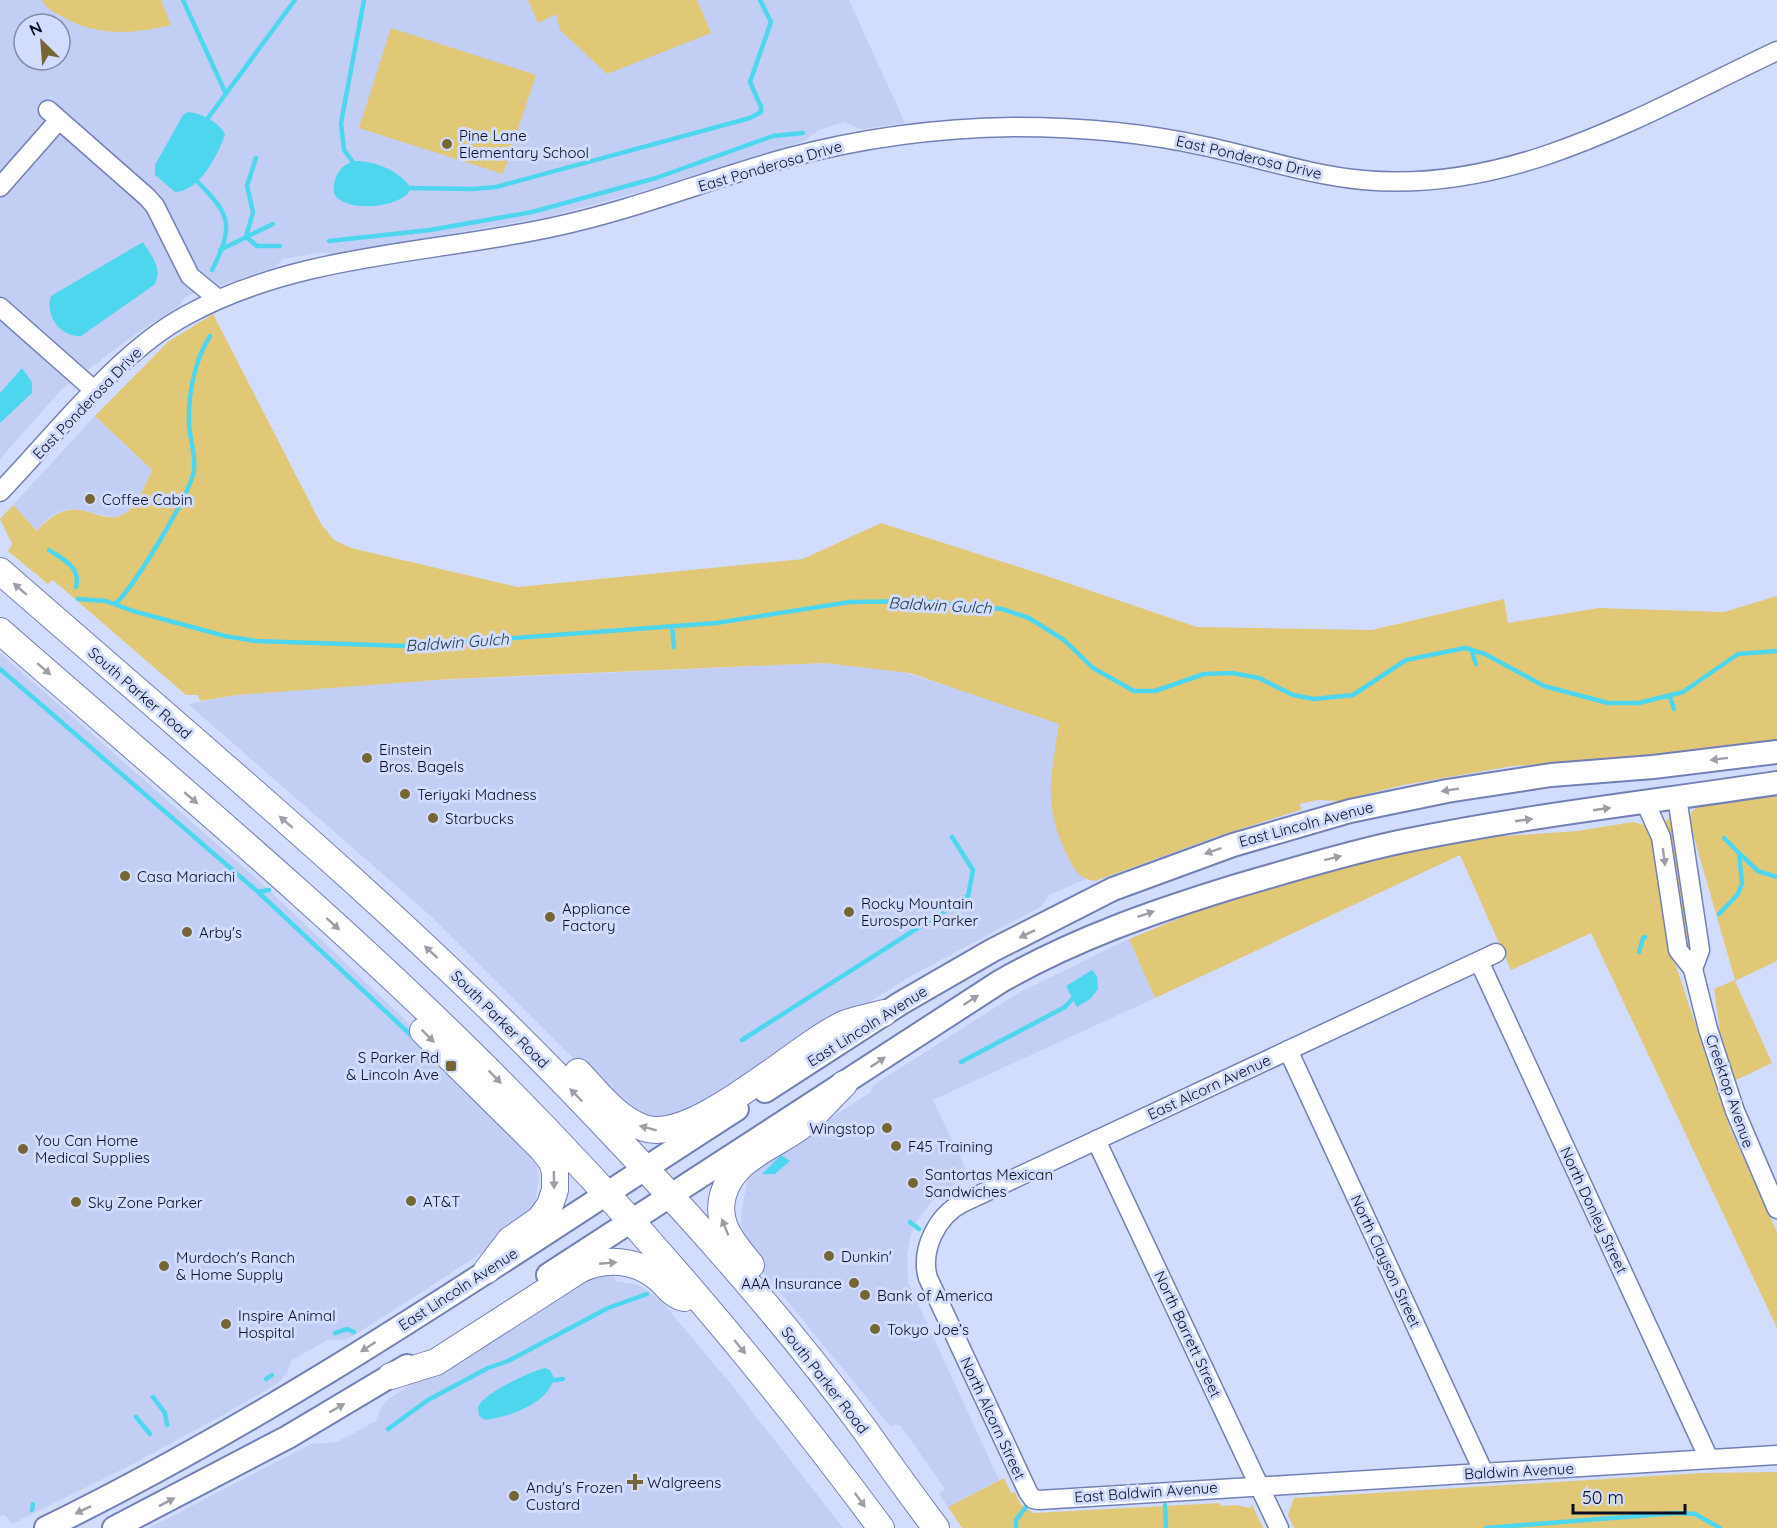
<svg xmlns="http://www.w3.org/2000/svg" width="1777" height="1528" viewBox="0 0 1777 1528" font-family="Quicksand,sans-serif">
<style>
.built{fill:#c3cef4;fill-rule:evenodd}
.green{fill:#e1c877}
.water{fill:#4fd6ef}
.lines{fill:none;stroke-linecap:round;stroke-linejoin:round}
.stream{stroke:#4fd6ef;stroke-width:4.5}
.minor-casing{stroke:#7280b4;stroke-width:21}
.major-casing{stroke:#7280b4;stroke-width:26}
.highway-casing{stroke:#7280b4;stroke-width:28}
.minor{stroke:#fff;stroke-width:18}
.major{stroke:#fff;stroke-width:22}
.highway{stroke:#fff;stroke-width:26}
.oneway{fill:#9d9fa7}
.poi-dot{fill:#766634;stroke:#d2dcff;stroke-width:2}
.labels{text-anchor:middle;dominant-baseline:central;stroke-width:6;stroke-linejoin:round;paint-order:stroke}
.poi-label{font-size:15px;fill:#0a0e22;stroke:#d2dcff;text-anchor:start}
.street-label{font-size:15px;fill:#0a0e22;stroke:#d2dcff}
.water-label{font-size:16px;font-style:italic;fill:#203d43;stroke:#d2dcff}
</style>
<rect width="100%" height="100%" fill="#d2dcff"/>
<path class="built" d="M0,0H849L905,123L861,129L844,122L819,130L803,142L643,191L547,217L333,254L323,252L284,259L274,267L216,287H209L185,297L179,306L133,336L61,390L0,459ZM24,24H60V60H24Z
M95,416L152,470L143,490L129,510L121,516L113,517L74,509L61,511L47,519L37,531L13,505Z
M0,653L269,890L444,1057L447,1060L438,1069L455,1080L526,1153L537,1166L539,1178L535,1202L522,1226L448,1275L353,1336L343,1340H327L291,1361L287,1373L278,1383L223,1415L135,1463L12,1524L5,1515L0,1516Z
M824,663L893,669L948,686L1503,768L1403,785L1339,801L1318,800L1299,804L1302,809L1300,810L1218,836L1102,879H1086L1049,895L1042,906L909,977L698,1112L663,1122L620,1105L432,917L188,704L237,695L399,682Z
M1129,939L1155,998L933,1100L966,1169L958,1182L937,1195L916,1222L911,1234L907,1254L908,1282L999,1480L948,1507L939,1494L945,1489L905,1432L899,1425L890,1426L747,1252L751,1246L742,1228L741,1215L747,1181L762,1163L871,1092L872,1086L1018,993Z
M615,1272V1281L639,1285L661,1301L730,1383L843,1528H149L311,1444L337,1442L376,1421L382,1406L390,1398L567,1284Z"/>
<path class="green" d="M42,0H161L171,25C133,34 98,37 63,17C54,12 46,9 42,0Z
M528,0H697L711,33L607,74L560,30L556,14L538,23Z
M391,28L536,75L503,174L359,128Z
M213,314L321,524L334,540L351,548L518,587L803,559L881,523L1047,576L1197,627L1372,630L1504,599L1508,623L1599,608L1724,612L1777,596V742L1612,760L1512,766L1403,785L1339,801L1318,800L1299,804L1302,809L1300,810L1218,836L1095,881C1078,879 1073,867 1066,853C1043,805 1051,775 1059,724L910,673L824,663L451,679L237,695L200,701L198,695H186L53,580L48,584L8,551L12,544L0,519L13,505L37,531C76,486 99,529 124,514C138,506 145,485 152,470L95,416L168,342Z
M1777,793V961L1735,981L1772,1063L1734,1081L1721,1039L1714,989L1735,980L1689,820L1692,811L1700,805Z
M1670,818L1692,946L1688,948L1685,947L1664,822Z
M1633,822L1644,825L1653,837L1673,957L1730,1128L1777,1232V1328L1591,933L1511,970L1460,855L1155,998L1129,939L1195,912L1352,863L1475,838L1577,831Z
M1777,1472V1528H1294L1288,1515L1294,1498L1702,1473Z
M1004,1478L1011,1493L1015,1492L1021,1505L1033,1513L1220,1503L1221,1506L1236,1505L1250,1508L1252,1505L1263,1528H962L948,1507Z"/>
<path class="water" d="M188,112C201,113 221,123 225,135C217,156 200,191 175,192L155,175V165L183,115Z
M356,161C375,161 400,171 410,187L409,192C397,208 346,213 334,194C332,179 340,163 356,161Z
M143,242C151,255 164,270 154,285L81,336C61,338 44,315 51,296Z
M22,368L32,382V393L0,423V393Z
M1092,970L1097,976L1098,989L1090,999L1077,1007L1066,986Z
M781,1155L790,1161L775,1174H762Z
M545,1368L550,1370L554,1378C548,1404 509,1417 485,1420L479,1416L478,1407C484,1393 529,1372 545,1368Z"/>
<g class="lines">
<path class="stream" d="M183,0L225,92
M205,122L295,0
M256,158L247,186L253,212L246,237L257,246H280
M355,165L344,150L341,123L364,0
M193,177C228,213 237,221 212,270
M405,188L473,189L496,187L750,118L761,112V107L750,82L771,22L760,0
M329,241L430,230L532,212L656,178L773,136L803,133
M220,250L273,224
M49,550C64,560 81,567 76,587
M78,599L106,601L133,611L225,636L256,641L406,646L716,623L850,602L919,601L1002,609L1029,618L1064,640L1093,668L1134,691H1155L1204,674L1232,673L1259,678L1293,695L1314,699L1353,695L1406,660L1465,648L1485,654L1544,686L1608,703H1639L1683,692L1738,654L1777,651
M115,604C133,589 191,493 194,470C196,456 190,439 189,425C188,395 194,361 210,336
M672,627L674,647
M1471,649L1476,664
M0,669L258,892L414,1038
M1670,697L1674,709
M1740,854L1758,871L1777,877
M258,892L269,890
M1719,914L1738,894L1742,883L1739,853L1724,838
M1639,952L1643,938L1645,937
M742,1040L968,896L973,870L952,837
M961,1062L1065,1007L1077,994
M910,1222L919,1229
M335,1333L347,1329L354,1332
M266,1379L272,1375
M548,1381L563,1379
M153,1397L165,1413L167,1425
M136,1417L150,1434
M388,1429L428,1400L488,1368L508,1361L608,1308L647,1294
M1165,1505L1166,1528
M32,1510L33,1504
M1016,1528V1520L1030,1502
M1486,1528L1676,1513L1695,1514L1720,1528"/>
<g class="minor-casing">
<path id="minor" d="M48,110L147,197L155,206L190,276L218,299
M0,187L59,120
M0,307L95,391
M0,492C54,436 119,351 187,315C300,253 434,254 558,226C636,209 710,179 787,158C861,138 937,128 1014,127C1078,127 1141,132 1204,146C1257,157 1309,175 1363,180C1514,194 1645,113 1777,51
M1677,797L1700,950L1693,969
M1645,802L1661,837L1678,950L1693,969L1708,1029L1735,1111L1777,1209
M1496,953L962,1203C937,1216 920,1250 928,1278L1028,1492L1033,1499L1039,1500L1777,1455
M1479,961L1709,1459
M1288,1050L1484,1473
M1096,1140L1279,1528"/>
</g>
<g class="major-casing">
<path id="major" d="M765,1091L901,1003L993,950L1113,889L1233,845L1350,811L1447,791L1551,775L1653,767L1777,752
M548,1275L1001,981C1075,939 1152,912 1233,887C1288,871 1343,854 1399,842C1524,816 1651,802 1777,783
M46,1528C288,1410 510,1255 737,1109
M114,1528L288,1437L407,1366"/>
</g>
<g class="highway-casing">
<path id="highway" d="M0,571C193,740 391,904 569,1088C673,1196 776,1309 865,1430C888,1463 912,1496 936,1528
M0,631C162,773 328,911 481,1063C626,1207 759,1363 881,1528
M423,1031L542,1149L552,1162L555,1172V1190L550,1205L540,1219L510,1240L487,1270
M578,1072C597,1092 617,1119 644,1128C694,1145 796,1046 844,1024C856,1019 871,1017 884,1013
M751,1265C734,1244 715,1224 723,1195C733,1157 777,1146 804,1124C818,1112 831,1097 844,1084
M391,1376L436,1362L579,1270C604,1257 637,1259 659,1279C668,1287 672,1295 684,1298"/>
</g>
<use href="#minor" class="minor"/>
<use href="#major" class="major"/>
<use href="#highway" class="highway"/>
</g>
<defs><path id="oneway-solid" d="M-6-.8H1V-3.2L6.5 0L1 3.2V.8H-6Z" transform="scale(1.5)"/></defs>
<g class="oneway">
<use href="#oneway-solid" transform="translate(20 589) rotate(-139)"/>
<use href="#oneway-solid" transform="translate(44 669) rotate(41)"/>
<use href="#oneway-solid" transform="translate(1719 759) rotate(173)"/>
<use href="#oneway-solid" transform="translate(1450 790) rotate(171)"/>
<use href="#oneway-solid" transform="translate(191 798) rotate(41)"/>
<use href="#oneway-solid" transform="translate(1602 809) rotate(-8)"/>
<use href="#oneway-solid" transform="translate(1524 820) rotate(-8)"/>
<use href="#oneway-solid" transform="translate(286 822) rotate(-139)"/>
<use href="#oneway-solid" transform="translate(1213 851) rotate(161)"/>
<use href="#oneway-solid" transform="translate(1664 857) rotate(82)"/>
<use href="#oneway-solid" transform="translate(1333 858) rotate(-14)"/>
<use href="#oneway-solid" transform="translate(1146 914) rotate(-19)"/>
<use href="#oneway-solid" transform="translate(333 924) rotate(42)"/>
<use href="#oneway-solid" transform="translate(1027 934) rotate(154)"/>
<use href="#oneway-solid" transform="translate(431 952) rotate(-137)"/>
<use href="#oneway-solid" transform="translate(971 1000) rotate(-33)"/>
<use href="#oneway-solid" transform="translate(428 1036) rotate(45)"/>
<use href="#oneway-solid" transform="translate(878 1062) rotate(-34)"/>
<use href="#oneway-solid" transform="translate(495 1077) rotate(45)"/>
<use href="#oneway-solid" transform="translate(576 1095) rotate(-134)"/>
<use href="#oneway-solid" transform="translate(648 1128) rotate(-165)"/>
<use href="#oneway-solid" transform="translate(554 1180) rotate(89)"/>
<use href="#oneway-solid" transform="translate(725 1227) rotate(-112)"/>
<use href="#oneway-solid" transform="translate(608 1263) rotate(-5)"/>
<use href="#oneway-solid" transform="translate(368 1347) rotate(147)"/>
<use href="#oneway-solid" transform="translate(740 1347) rotate(51)"/>
<use href="#oneway-solid" transform="translate(337 1408) rotate(-30)"/>
<use href="#oneway-solid" transform="translate(860 1500) rotate(54)"/>
<use href="#oneway-solid" transform="translate(167 1502) rotate(-27)"/>
<use href="#oneway-solid" transform="translate(83 1510) rotate(154)"/>
</g>
<g class="poi-dot">
<circle cx="447" cy="144" r="6"/>
<circle cx="90" cy="499" r="6"/>
<circle cx="367" cy="758" r="6"/>
<circle cx="405" cy="794" r="6"/>
<circle cx="433" cy="818" r="6"/>
<circle cx="125" cy="876" r="6"/>
<circle cx="849" cy="912" r="6"/>
<circle cx="550" cy="917" r="6"/>
<circle cx="187" cy="932" r="6"/>
<rect x="445" y="1060" width="12" height="12" rx="3"/>
<circle cx="887" cy="1128" r="6"/>
<circle cx="896" cy="1146" r="6"/>
<circle cx="23" cy="1149" r="6"/>
<circle cx="913" cy="1183" r="6"/>
<circle cx="411" cy="1201" r="6"/>
<circle cx="76" cy="1202" r="6"/>
<circle cx="829" cy="1256" r="6"/>
<circle cx="164" cy="1266" r="6"/>
<circle cx="854" cy="1283" r="6"/>
<circle cx="865" cy="1295" r="6"/>
<circle cx="226" cy="1324" r="6"/>
<circle cx="875" cy="1329" r="6"/>
<path d="M632 1473h6v6h6v6h-6v6h-6v-6h-6v-6h6z"/>
<circle cx="514" cy="1496" r="6"/>
</g>
<g class="labels">
<g class="poi-label">
<text x="459" y="135">Pine Lane<tspan x="459" dy="17">Elementary School</tspan></text>
<text x="102" y="499">Coffee Cabin</text>
<text x="379" y="749">Einstein<tspan x="379" dy="17">Bros. Bagels</tspan></text>
<text x="417" y="794">Teriyaki Madness</text>
<text x="445" y="818">Starbucks</text>
<text x="137" y="876">Casa Mariachi</text>
<text x="861" y="903">Rocky Mountain<tspan x="861" dy="17">Eurosport Parker</tspan></text>
<text x="562" y="908">Appliance<tspan x="562" dy="17">Factory</tspan></text>
<text x="199" y="932">Arby's</text>
<text x="439" y="1057" text-anchor="end">S Parker Rd<tspan x="439" dy="17">&amp; Lincoln Ave</tspan></text>
<text x="875" y="1128" text-anchor="end">Wingstop</text>
<text x="35" y="1140">You Can Home<tspan x="35" dy="17">Medical Supplies</tspan></text>
<text x="908" y="1146">F45 Training</text>
<text x="925" y="1174">Santortas Mexican<tspan x="925" dy="17">Sandwiches</tspan></text>
<text x="423" y="1201">AT&amp;T</text>
<text x="88" y="1202">Sky Zone Parker</text>
<text x="841" y="1256">Dunkin'</text>
<text x="176" y="1257">Murdoch's Ranch<tspan x="176" dy="17">&amp; Home Supply</tspan></text>
<text x="842" y="1283" text-anchor="end">AAA Insurance</text>
<text x="877" y="1295">Bank of America</text>
<text x="238" y="1315">Inspire Animal<tspan x="238" dy="17">Hospital</tspan></text>
<text x="887" y="1329">Tokyo Joe’s</text>
<text x="647" y="1482">Walgreens</text>
<text x="526" y="1487">Andy's Frozen<tspan x="526" dy="17">Custard</tspan></text>
</g>
<g class="street-label">
<text transform="translate(1249 157) rotate(13)">East Ponderosa Drive</text>
<text transform="translate(770 166) rotate(-16)">East Ponderosa Drive</text>
<text transform="translate(87 403) rotate(-46)">East Ponderosa Drive</text>
<text transform="translate(140 693) rotate(41)">South Parker Road</text>
<text transform="translate(1306 824) rotate(-15)">East Lincoln Avenue</text>
<text transform="translate(500 1019) rotate(45)">South Parker Road</text>
<text transform="translate(867 1026) rotate(-32)">East Lincoln Avenue</text>
<text transform="translate(1209 1087) rotate(-25)">East Alcorn Avenue</text>
<text transform="translate(1730 1091) rotate(71)">Creektop Avenue</text>
<text transform="translate(1594 1210) rotate(65)">North Donley Street</text>
<text transform="translate(1386 1261) rotate(65)">North Clayson Street</text>
<text transform="translate(458 1289) rotate(-33)">East Lincoln Avenue</text>
<text transform="translate(1188 1334) rotate(65)">North Barrett Street</text>
<text transform="translate(825 1380) rotate(52)">South Parker Road</text>
<text transform="translate(993 1418) rotate(65)">North Alcorn Street</text>
<text transform="translate(1519 1471) rotate(-3)">Baldwin Avenue</text>
<text transform="translate(1146 1492) rotate(-4)">East Baldwin Avenue</text>
</g>
<g class="water-label">
<text transform="translate(940 605) rotate(3)">Baldwin Gulch</text>
<text transform="translate(457 642) rotate(-4)">Baldwin Gulch</text>
</g>
</g>
<g transform="translate(42 42) rotate(335)"><circle r="28" fill="#d2dcff" stroke="#828aa7" stroke-width="1.5"/>
<path d="M0-4.5L10 22L0 15L-10 22Z" fill="#766634"/>
<text y="-9" font-size="16" font-weight="bold" text-anchor="middle" fill="#0a0e22">N</text>
</g>
<path d="M1573 1504v9h112v-9" fill="none" stroke="#0a0e22" stroke-width="3"/>
<text x="1582" y="1504" font-size="18" fill="#0a0e22" stroke="#d2dcff" stroke-width="4.5" paint-order="stroke">50 m</text>
</svg>
